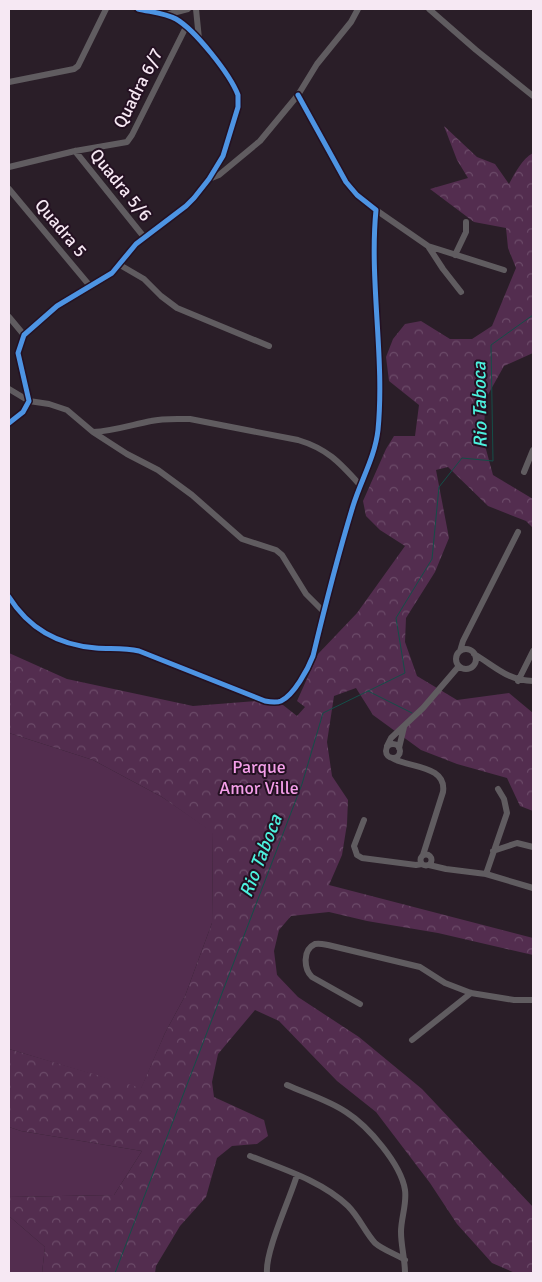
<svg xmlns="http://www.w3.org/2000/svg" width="542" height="1282" viewBox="0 0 542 1282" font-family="Signika,sans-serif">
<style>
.green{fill:#532d4f}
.forest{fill:url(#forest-crowns)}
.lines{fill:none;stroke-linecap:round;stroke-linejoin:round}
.stream{stroke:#144e48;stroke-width:1}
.minor{stroke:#605c60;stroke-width:6}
.cycleway-casing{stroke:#241122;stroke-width:8}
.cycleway{stroke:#4d94e3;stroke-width:5}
.labels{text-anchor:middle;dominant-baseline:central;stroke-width:4;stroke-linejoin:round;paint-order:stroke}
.street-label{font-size:18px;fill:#f6e8f3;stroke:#241122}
.park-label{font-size:18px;fill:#f49fe9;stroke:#241122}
.water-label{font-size:19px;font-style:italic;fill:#4cf1de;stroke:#241122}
</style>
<defs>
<pattern id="forest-crowns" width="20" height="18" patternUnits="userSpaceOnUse" patternTransform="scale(1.25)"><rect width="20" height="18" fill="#532d4f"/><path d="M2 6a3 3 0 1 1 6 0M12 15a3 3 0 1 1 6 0" fill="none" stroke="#6c4b69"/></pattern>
</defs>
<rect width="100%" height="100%" fill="#2a1e28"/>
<path class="green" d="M9,733L93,760L162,797L213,832L212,923L185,996L165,1033L141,1089L9,1049Z
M9,1127L21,1131L142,1151L114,1195L9,1197Z
M9,1216L45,1247L42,1273H9Z"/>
<path class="forest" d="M444,126L477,157L495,164L509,184C515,173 522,159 533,153V353L504,366L485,400L484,442L493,475L533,499V528L526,521L488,506L448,467L436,470L449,538L435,572L406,618L405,642L417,676L457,700L509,693L533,713V811L520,806L507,778L457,764L421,750L373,715L356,688L334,696L327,742L332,776L348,800L347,824L342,855L329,885L533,938V955L438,933L367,921L329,912L291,916L279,930L274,951L277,975L298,997L359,1037L422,1089L533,1207V1273H515L492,1263L457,1224L430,1183L376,1112L337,1081L279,1021L255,1010L218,1054L212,1082L214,1097L264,1120L268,1136L257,1144L232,1146L217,1158L206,1197L180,1226L156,1266L155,1273H42L45,1247L9,1216V1197L114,1195L142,1151L21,1131L9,1127V1049L141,1088L165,1033L185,996L212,923L213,833L162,797L93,760L9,733V653L67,679L193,706L256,701L283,705L297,716L305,707L297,701L318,654L357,613L405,546L380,530L366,516L363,501L386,449L394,436H415L419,405L389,381L386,357L393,339L405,324L421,321L450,339H472L492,326L516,268L508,248L506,228L474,222L430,189L468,178L457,160Z"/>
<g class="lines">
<path class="stream" d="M368,691L412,713
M115,1273L302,784L323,713L405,673L396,618L432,559L439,487L462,458L493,461L491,345L533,315"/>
<path class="minor" d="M196,9L199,39
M429,9L476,50L533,96
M165,15L188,9
M9,82L74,69L78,66L106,9
M75,151L144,237
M9,167L75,151L127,142L132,135L186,27
M209,179L219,175L260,141L298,95L317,64L351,22L358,9
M9,189L90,286
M376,210L428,246L443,269L461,292
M428,246L504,270
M455,255L466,232V222
M120,265L144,279L161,296L177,308L269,346
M9,317L24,335
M9,389L29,401L49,404L67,410L93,432C113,431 131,425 151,421C164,418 177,419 190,419L298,440C328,449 340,463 360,485
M9,423L23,412L29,401L18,353L24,335L57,306L112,273L136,244L186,206L194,198L209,179L223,156L238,107V95C230,74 195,30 176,19C165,13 150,12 138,9
M93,432L127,454L158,470L192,495L242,539L276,550L282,555L306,594L323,611
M524,472L533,450
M9,597C29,629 59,645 96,648C111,649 125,648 139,651L265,701C270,702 276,703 281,701C294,695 308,669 313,656C325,606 338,555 353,506C361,480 375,457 378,430C385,358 369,281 376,210L357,195L346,182L298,95
M456 659a10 10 0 1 1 20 0a10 10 0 1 1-20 0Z
M460,651L463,641L518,532
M474,654C495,666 508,681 533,681
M518,681L533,651
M386 751a7 7 0 1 1 14 0a7 7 0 1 1-14 0Z
M387,746L391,738L423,708L459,666
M399,748L404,727
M392,758C409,768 447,765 443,792L423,855
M364,820L354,846L357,855L362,858L416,865L422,864
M493,851L517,843L533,847
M420.5 860a5.5 5.5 0 1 1 11 0a5.5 5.5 0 1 1-11 0Z
M429,865L446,869L486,874L533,888
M486,874L507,813L504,799L498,789
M360,1004L312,977C304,969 302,950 315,944C319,943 323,944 328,945L420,967L445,983L471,993L514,1000H533
M412,1040L471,993
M287,1085C307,1094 328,1100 346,1112C368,1126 401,1164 405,1190C407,1204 401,1218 401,1232C401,1246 405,1259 405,1273
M250,1156C283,1169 322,1181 348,1206C359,1217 365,1232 375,1243C383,1250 396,1254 405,1260
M267,1273C265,1251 290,1199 297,1175"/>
<g class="cycleway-casing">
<path id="cycleway" d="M9,423L23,412L29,401L18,353L24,335L57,306L112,273L136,244L186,206L194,198L209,179L223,156L238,107V95C230,74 195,30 176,19C165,13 150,12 138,9
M9,597C29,629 59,645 96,648C111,649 125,648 139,651L265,701C270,702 276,703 281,701C294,695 308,669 313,656C325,606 338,555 353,506C361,480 375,457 378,430C385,358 369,281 376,210L357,195L346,182L298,95"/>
</g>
<use href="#cycleway" class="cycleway"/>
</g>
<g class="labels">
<g class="street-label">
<text transform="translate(138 88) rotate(-63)">Quadra 6/7</text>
<text transform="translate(121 185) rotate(51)">Quadra 5/6</text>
<text transform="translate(61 228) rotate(50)">Quadra 5</text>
</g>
<g class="park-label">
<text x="259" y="767">Parque<tspan x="259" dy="21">Amor Ville</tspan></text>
</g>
<g class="water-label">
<text transform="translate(480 405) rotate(-91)">Rio Taboca</text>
<text transform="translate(261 856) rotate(-69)">Rio Taboca</text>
</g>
</g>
<rect width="542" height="1282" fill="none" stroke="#f6e8f3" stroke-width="20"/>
</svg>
